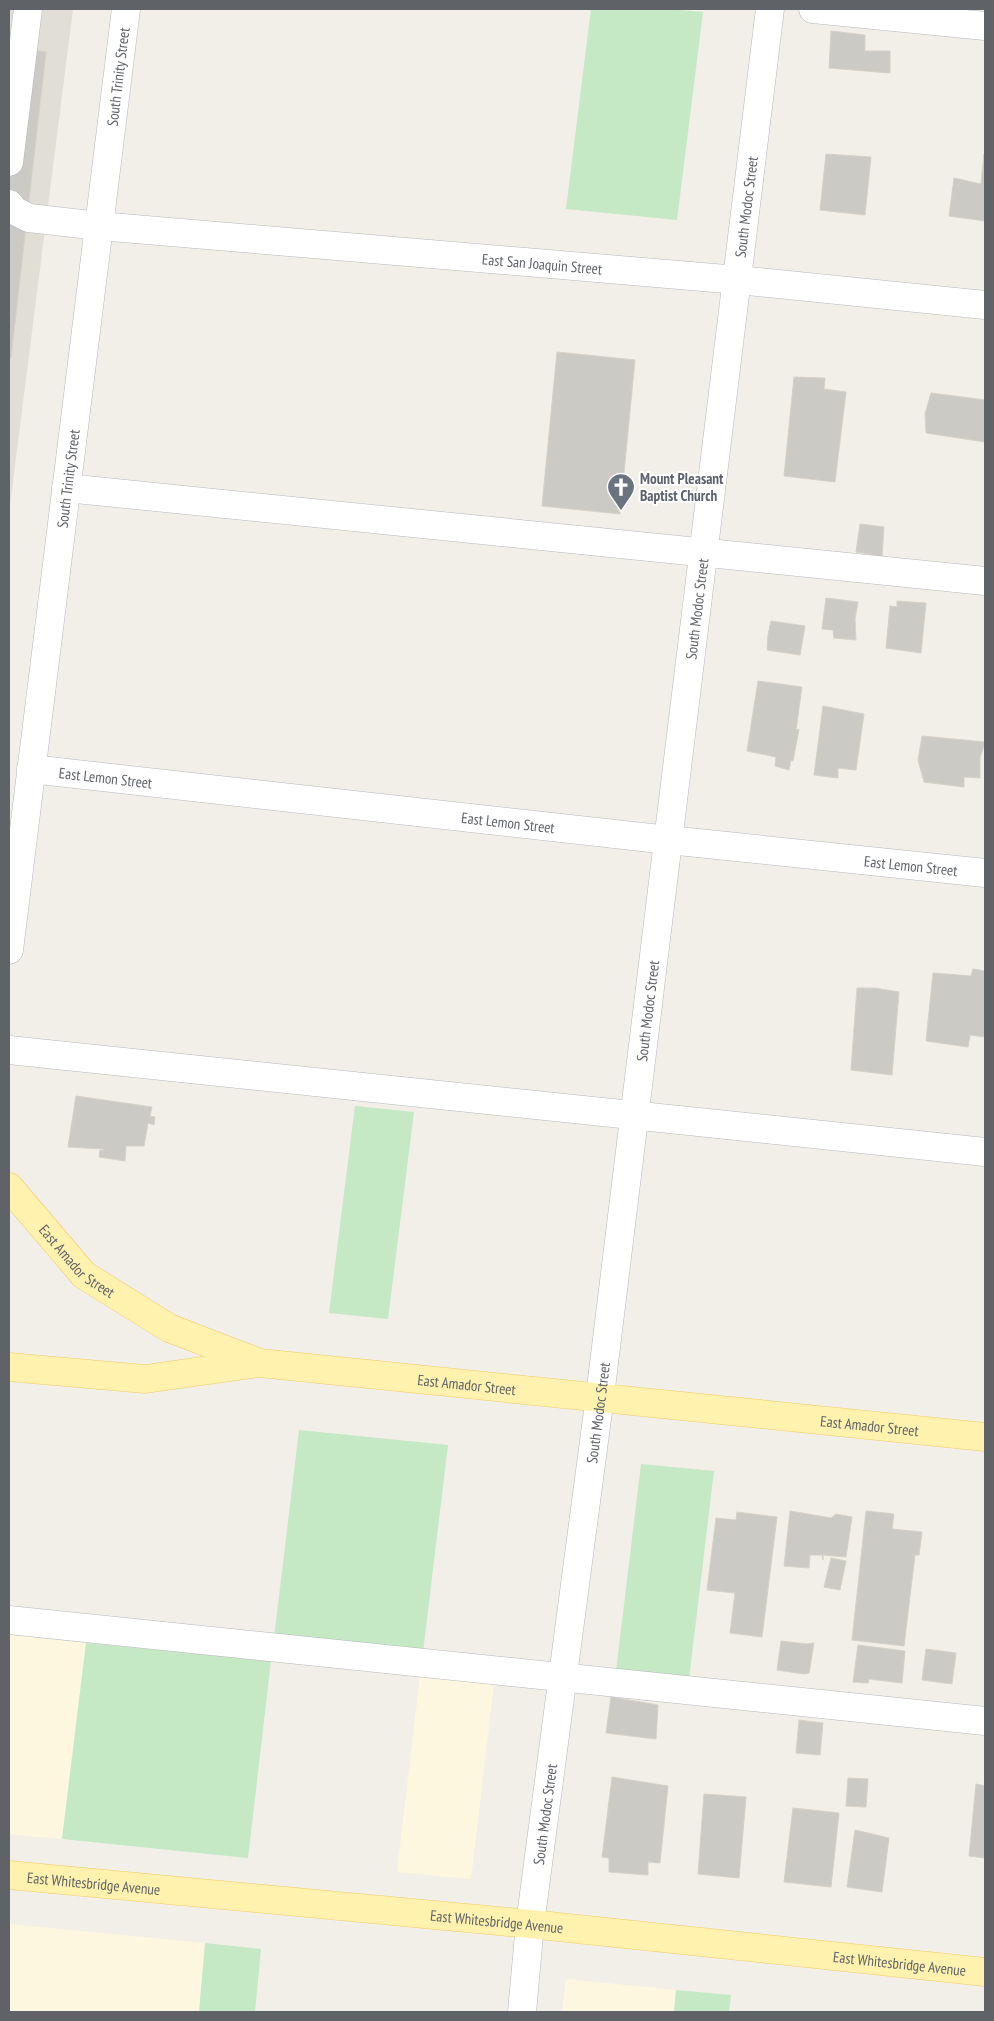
<svg xmlns="http://www.w3.org/2000/svg" width="994" height="2021" viewBox="0 0 994 2021" font-family="'PT Sans Narrow',sans-serif">
<style>
.commercial{fill:#fef7e0}
.education{fill:#e1ded6}
.green{fill:#c5e8c5}
.building{fill:#cccac5;stroke:#d6d1c6}
.lines{fill:none;stroke-linecap:round;stroke-linejoin:round}
.minor-casing{stroke:#b5b8bc;stroke-width:29}
.major-casing{stroke:#f2c960;stroke-width:29}
.minor{stroke:#fff;stroke-width:28}
.major{stroke:#fff2af;stroke-width:28}
.labels{text-anchor:middle;dominant-baseline:central;stroke-width:4;stroke-linejoin:round;paint-order:stroke}
.street-label{font-size:15px;fill:#5f6368;stroke:#fff}
.worship-label{font-size:15px;font-weight:bold;fill:#5b616d;stroke:#fff;text-anchor:start}
</style>
<rect width="100%" height="100%" fill="#f1efe8"/>
<path class="commercial" d="M9,1635L86,1643L62,1839L9,1834Z
M420,1676L494,1684L471,1879L397,1872Z
M9,1924L205,1943L199,2012H9Z
M566,1979L676,1990L674,2012H562Z"/>
<path class="education" d="M9,9H73L9,513Z"/>
<path class="green" d="M591,9H666L703,12L677,220L566,209Z
M355,1106L414,1112L388,1319L329,1313Z
M299,1430L448,1445L423,1652L274,1638Z
M641,1464L714,1471L689,1679L616,1671Z
M86,1643L271,1661L248,1858L62,1839Z
M205,1943L261,1949L255,2012H199Z
M676,1990L731,1995L729,2012H674Z"/>
<path class="building" d="M831,31L865,35V51H890V73L829,68Z
M9,47L46,52L11,358H9Z
M826,154L871,157L865,215L820,210Z
M984,154L985,221L949,216L954,178L981,184Z
M557,352L635,360L620,514L542,506Z
M794,377L825,378L824,389L846,392L835,482L784,476Z
M931,393L985,400V442L926,433L925,414Z
M860,524L884,527L882,556L856,552Z
M826,598L858,602L855,619L856,640L834,638L833,630L822,629Z
M897,601L926,603L921,653L886,648L890,606L897,607Z
M771,621L805,626L800,655L767,650L768,635Z
M758,681L802,687L796,730L799,729L793,761L791,760L789,770L775,766L776,757L747,751Z
M823,706L864,714L856,770L838,768V778L814,775Z
M922,736L985,742L980,758V778L964,777V787L924,782L918,760Z
M973,969L985,971V1037L970,1035L968,1047L926,1041L933,973L971,976Z
M857,988H875L899,992L892,1075L851,1070Z
M76,1096L152,1107L150,1116L155,1117L154,1125L148,1123L144,1146H126L125,1161L99,1157L100,1150L104,1151L103,1149L68,1147Z
M790,1511L831,1518L836,1514L852,1517L846,1557L823,1555V1560L822,1555H810L809,1568L784,1566Z
M866,1511L894,1514L892,1529L922,1532L919,1555H915L904,1646L852,1640Z
M737,1512L777,1517L762,1637L730,1633L735,1593L707,1590L716,1518L736,1520Z
M831,1558L846,1561L840,1590L824,1587Z
M781,1641L806,1644L814,1643L809,1673L804,1674L777,1670Z
M858,1645L905,1651L902,1683L869,1679L868,1683L853,1682Z
M926,1649L956,1653L952,1684L922,1680Z
M611,1697L658,1705L656,1739L606,1733Z
M799,1720L823,1723L820,1755L796,1753Z
M612,1777L668,1786L660,1863L648,1862V1875L609,1872V1858L602,1857Z
M848,1778L868,1779L866,1807L846,1806Z
M976,1784L985,1786V1858L969,1856Z
M704,1794L746,1797L739,1878L698,1874Z
M793,1808L839,1813L831,1887L784,1882Z
M855,1830L889,1838L882,1892L847,1887Z"/>
<g class="lines">
<g class="minor-casing">
<g id="minor">
<path d="M813,9L985,26"/>
<path d="M9,162L28,9"/>
<path id="s1" d="M9,204L15,211L29,218L99,226L738,280L985,305"/>
<path d="M66,488L985,581"/>
<path id="s2" d="M31,769L669,840L985,873"/>
<path id="s3" d="M9,950L126,9"/>
<path d="M9,1050L985,1152"/>
<path d="M9,1620L985,1721"/>
<path id="s4" d="M522,2012L530,1924L600,1396L770,9"/>
</g>
</g>
<g class="major-casing">
<g id="major">
<path id="s5" d="M9,1187L84,1275L169,1328L260,1363L985,1437"/>
<path d="M9,1367L145,1379L258,1363"/>
<path id="s6" d="M9,1875L530,1924L985,1972"/>
</g>
</g>
<use href="#minor" class="minor"/>
<use href="#major" class="major"/>
</g>
<defs>
<g id="church-pin" transform="scale(1.4375)"><path d="M0 17L-7.5 6A9.5 9.5 0 1 1 7.5 6Z" fill="#6b7280" stroke="#fff"/><path d="M-1.2-6h2.4v3.5h3.3v2.4h-3.3V6h-2.4V-.1h-3.3v-2.4h3.3Z" fill="#fff"/></g>
</defs>
<g fill-rule="evenodd">
<use href="#church-pin" x="621" y="487"/>
</g>
<g class="labels">
<g class="street-label">
<text stroke="none"><textPath href="#s3" startOffset="880">South Trinity Street</textPath></text>
<text stroke="none"><textPath href="#s4" startOffset="1819">South Modoc Street</textPath></text>
<text stroke="none"><textPath href="#s1" startOffset="540">East San Joaquin Street</textPath></text>
<text stroke="none"><textPath href="#s3" startOffset="475">South Trinity Street</textPath></text>
<text stroke="none"><textPath href="#s4" startOffset="1414">South Modoc Street</textPath></text>
<text stroke="none"><textPath href="#s2" startOffset="75">East Lemon Street</textPath></text>
<text stroke="none"><textPath href="#s2" startOffset="480">East Lemon Street</textPath></text>
<text stroke="none"><textPath href="#s2" startOffset="885">East Lemon Street</textPath></text>
<text stroke="none"><textPath href="#s4" startOffset="1009">South Modoc Street</textPath></text>
<text stroke="none"><textPath href="#s5" startOffset="101">East Amador Street</textPath></text>
<text stroke="none"><textPath href="#s5" startOffset="521">East Amador Street</textPath></text>
<text stroke="none"><textPath href="#s4" startOffset="604">South Modoc Street</textPath></text>
<text stroke="none"><textPath href="#s5" startOffset="926">East Amador Street</textPath></text>
<text stroke="none"><textPath href="#s4" startOffset="199">South Modoc Street</textPath></text>
<text stroke="none"><textPath href="#s6" startOffset="85">East Whitesbridge Avenue</textPath></text>
<text stroke="none"><textPath href="#s6" startOffset="490">East Whitesbridge Avenue</textPath></text>
<text stroke="none"><textPath href="#s6" startOffset="895">East Whitesbridge Avenue</textPath></text>
</g>
<g class="worship-label">
<text x="640" y="478">Mount Pleasant<tspan x="640" dy="17">Baptist Church</tspan></text>
</g>
</g>
<rect width="994" height="2021" fill="none" stroke="#5f6368" stroke-width="20"/>
</svg>
